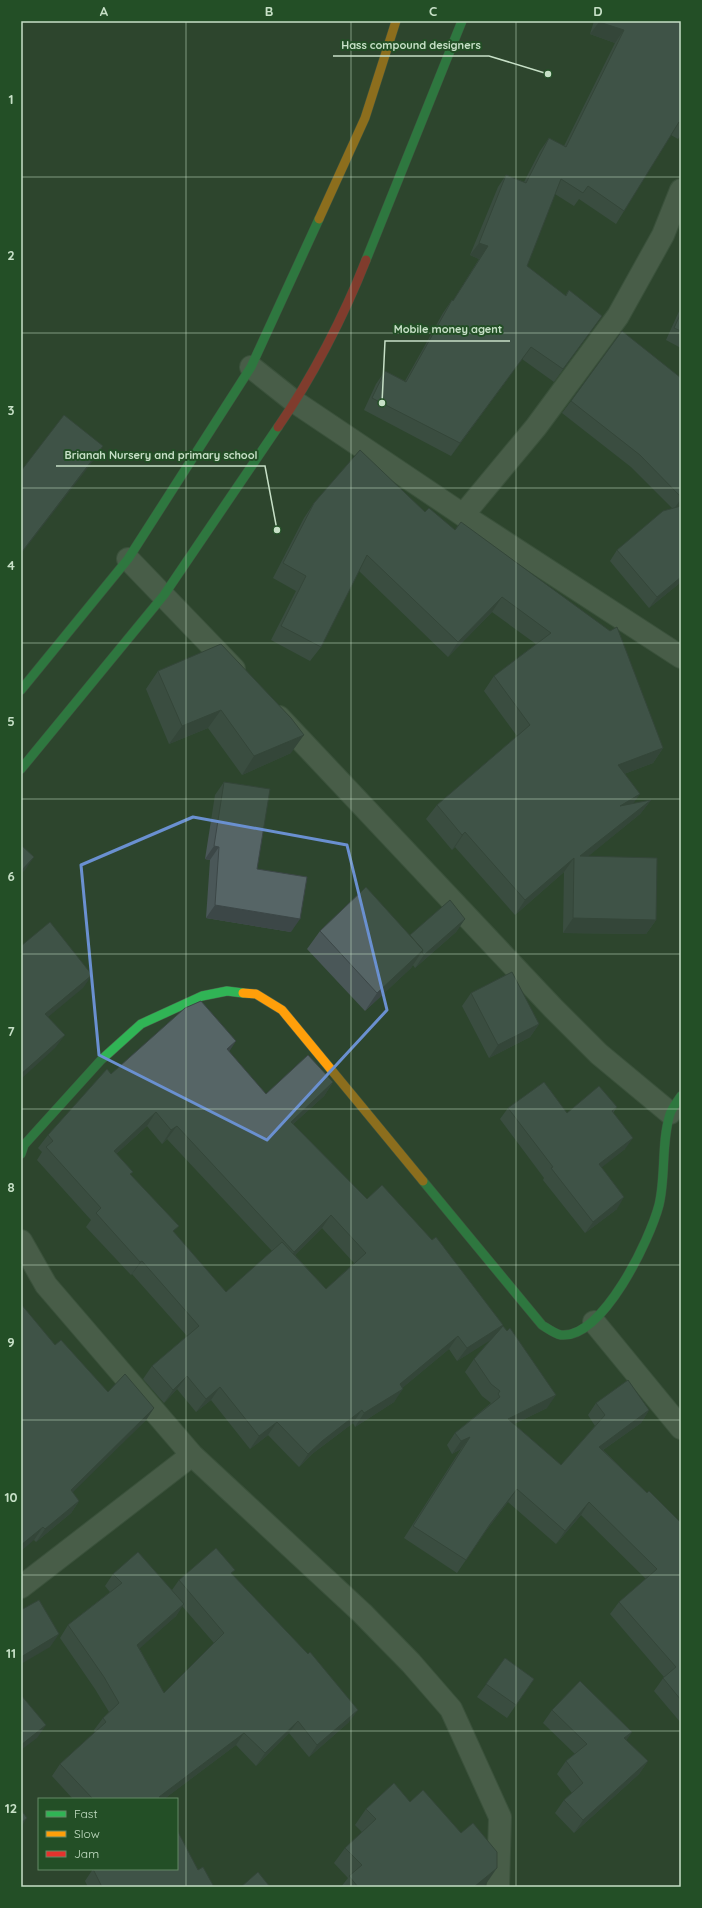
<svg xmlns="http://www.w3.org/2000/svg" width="702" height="1908" viewBox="0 0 702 1908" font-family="Quicksand,sans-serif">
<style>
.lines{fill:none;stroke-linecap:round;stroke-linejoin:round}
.street-casing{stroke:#4b604c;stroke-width:24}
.fast-casing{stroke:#4b604c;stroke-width:10}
.slow-casing{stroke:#4b604c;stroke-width:10}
.jam-casing{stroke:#4b604c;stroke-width:10}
.street{stroke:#687b69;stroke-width:22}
.fast{stroke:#30b455;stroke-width:9}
.slow{stroke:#ff9f0a;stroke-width:9}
.jam{stroke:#e5322d;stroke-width:9}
.wall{fill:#4a5758;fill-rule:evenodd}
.shaded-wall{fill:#3c4747}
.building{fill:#566566;stroke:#3c4747;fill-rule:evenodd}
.marked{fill:none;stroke:#6a90d0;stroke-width:3;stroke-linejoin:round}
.grid{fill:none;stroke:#c7e0c7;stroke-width:1;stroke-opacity:0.55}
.leader{fill:none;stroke:#c7e0c7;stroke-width:1.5}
.callout-dot{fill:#c7e0c7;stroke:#234f26;stroke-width:1.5}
.callout-label{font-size:11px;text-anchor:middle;font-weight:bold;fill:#c7e0c7;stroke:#234f26;stroke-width:4;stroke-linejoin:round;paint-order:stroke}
.neatline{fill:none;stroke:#c7e0c7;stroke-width:1.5}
.grid-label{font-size:13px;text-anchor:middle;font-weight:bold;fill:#c7e0c7}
</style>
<rect width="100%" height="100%" fill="#2d452e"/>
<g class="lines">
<g class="street-casing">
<path id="street" d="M251,367L295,402L463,515L681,657
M463,515L536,427L618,316L663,235L681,190
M128,559L234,669
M279,717L553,1008L599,1054L670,1113
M21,1241L46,1285L192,1455L362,1613L411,1663L451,1709L500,1817L498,1887
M594,1322L681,1428
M21,1587L192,1455"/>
</g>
<g class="fast-casing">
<path id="fast" d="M366,260L462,21
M21,690L128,559L251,367L319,219
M21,769L164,595L278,427
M21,1154L24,1145L101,1060L141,1024L202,996L227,991L243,993
M423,1181L542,1325C547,1328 555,1334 561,1335C603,1339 650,1239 659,1205C666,1176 661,1143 670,1114C672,1108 677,1102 681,1096"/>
</g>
<g class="slow-casing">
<path id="slow" d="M319,219L365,118L396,21
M243,993L256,994L282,1010L423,1181"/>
</g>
<g class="jam-casing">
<path id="jam" d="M278,427C312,378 344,316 366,260"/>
</g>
<use href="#street" class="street"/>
<use href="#fast" class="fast"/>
<use href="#slow" class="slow"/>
<use href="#jam" class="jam"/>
</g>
<path class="wall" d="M594,21H681V135L678,139L671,135L624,211L616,224L579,199L574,206L555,194L527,266L565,296L569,290L593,328L554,382L522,359L451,456L364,410L376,384L385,371L405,381L443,313L452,300L453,301L479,259L470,255L498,187L506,175L524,182L540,151L549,138L564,146L615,43L590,34Z
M681,307V348L666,340Z
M681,378V503L677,507L681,582L649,608L610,561L617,550L672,508L631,467L562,413L571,401Z
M314,503L425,512L429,508L663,748L653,763L624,774L633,804L651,800L640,814L588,856L656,920L646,934L563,933L564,872L515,915L455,847L452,850L426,819L437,805L517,736L484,691L494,676L536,644L492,612L448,657L359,571L321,647L310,661L271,640L296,591L273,578L304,518Z
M158,671L291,753L242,775L208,728L169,744L146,689Z
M224,782L257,869L291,932L206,918L210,860L205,859L215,795Z
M465,919L456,932L415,968L413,965L411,968L365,1011L307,949L320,931L410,935Z
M471,993L539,1024L530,1037L489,1058L462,1006Z
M229,1052L266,1094L333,1082L324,1096L293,1124L367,1199L503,1325L496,1334L547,1408L514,1424L561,1465L595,1426L588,1415L596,1403L649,1410L641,1423L603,1450L647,1493L681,1523V1723L654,1691L664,1677L610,1614L619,1602L646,1579L581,1515L556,1544L508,1502L485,1532L457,1573L404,1538L461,1449L452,1454L447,1445L455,1433L491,1403L482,1396L465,1372L474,1359L491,1339L457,1361L449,1349L402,1388L394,1402L355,1427L353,1423L312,1454L299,1467L268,1435L250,1449L211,1400L196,1412L177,1389L164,1403L143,1379L152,1366L187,1336L132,1274L131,1275L86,1227L91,1220L37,1160L42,1152L38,1148L48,1135L111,1074ZM147,1126L162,1144L167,1139L272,1251L226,1292L174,1233L131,1175L116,1154ZM322,1228L354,1263L326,1289L295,1255Z
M617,1107L613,1113L625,1149L601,1167L617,1209L585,1233L543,1180L544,1178L500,1119L508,1108L567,1113Z
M55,1345L108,1392L154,1408L146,1420L72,1492L79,1501L71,1513L36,1542L34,1540Z
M113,1574L172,1590L179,1580L232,1574L349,1722L309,1757L289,1733L256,1766L236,1745L164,1799H73L52,1776L60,1764L95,1732L94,1730L103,1718L109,1712L95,1689L60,1638L68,1625L110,1592L105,1586ZM182,1606L214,1643L164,1693L139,1648L176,1616Z
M505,1658L534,1679L507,1718L477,1697Z
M552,1710L632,1732L626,1740L648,1761L639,1774L574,1833L555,1813L564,1800L572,1793L557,1774L566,1761L575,1754L543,1723Z
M410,1802L486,1884L482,1887H341L348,1878L334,1863L345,1848L362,1832L355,1825L366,1809Z
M93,1869L198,1870L214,1887H88L85,1881Z"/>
<path class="shaded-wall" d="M599,22L624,30L615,43L590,34Z
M479,243L488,246L479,259L470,255Z
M531,347L522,359L451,456L460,443Z
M103,446L93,461L21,554V553Z
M681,499V503L673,510Z
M681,577V582L649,608L657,597Z
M502,597L492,612L448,657L458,642Z
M221,710L208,728L169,744L182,726Z
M304,735L291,753L242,775L254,756Z
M663,748L653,763L608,780L618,765Z
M640,794L630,808L620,806Z
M651,800L640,814L574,868L580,856Z
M465,832L455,847L452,850L462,835Z
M214,846L219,847L210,860L205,859Z
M34,857L25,870L21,874V871Z
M574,858L564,872L515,915L525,900Z
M215,905L300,919L291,932L206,918Z
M573,918L656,920L646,934L563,933Z
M465,919L456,932L415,968L424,955Z
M423,950L411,968L365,1011L377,993Z
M92,975L83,988L36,1027L45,1014Z
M539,1024L530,1037L489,1058L498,1045Z
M65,1035L55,1048L21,1079V1074Z
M236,1041L227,1055V1049Z
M333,1082L324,1096L281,1135L291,1122Z
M156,1112L147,1126L105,1164L114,1151Z
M177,1126L167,1139L162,1144L171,1130Z
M633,1138L625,1149L591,1176L599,1164Z
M624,1197L617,1209L585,1233L593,1222Z
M331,1215L322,1228L285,1265L294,1252Z
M142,1261L132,1274L131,1275L140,1262Z
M503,1325L494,1338L457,1361L467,1348Z
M458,1336L449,1349L395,1394L403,1389L394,1402L355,1427L364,1413Z
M187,1376L177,1389L164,1403L173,1390Z
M220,1387L211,1400L196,1412L206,1399Z
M556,1395L547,1408L499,1431L508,1419Z
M154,1408L146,1420L62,1503L71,1490Z
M362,1410L353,1423L312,1454L299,1467L308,1454L322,1441Z
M649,1410L641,1423L590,1459L599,1447Z
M277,1422L268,1435L250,1449L259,1436Z
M470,1437L461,1449L452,1454L461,1441Z
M517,1489L508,1502L481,1537L490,1524Z
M79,1501L71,1513L36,1542L45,1529Z
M589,1502L581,1515L556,1544L565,1531Z
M43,1527L34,1540L21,1551V1545Z
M184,1604L176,1616L129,1658L137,1645Z
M59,1634L50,1647L21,1664V1657Z
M358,1710L349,1722L309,1757L317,1745Z
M298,1721L289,1733L256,1766L265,1753Z
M46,1725L37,1738L21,1750V1745Z
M632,1732L623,1745L624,1738Z
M244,1733L236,1745L164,1799H158L159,1797Z
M648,1761L639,1774L574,1833L583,1820Z
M27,1818L21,1827V1823Z
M497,1868L486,1884L482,1887H474Z"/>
<path class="building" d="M599,21H681V123L679,122L624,211L588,186L583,193L561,179L527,266L566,296L569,290L602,316L563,369L531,347L460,443L372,398L385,371L406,382L452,300L453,301L488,246L479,243L506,175L526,183L549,138L566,147L624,30L599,22Z
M681,313V331L674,328Z
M622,331L681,378V497L640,455L571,401Z
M64,415L103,446L21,553V471Z
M360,450L425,512L429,508L455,530L461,522L610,631L617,627L663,748L618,765L640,794L620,806L651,800L580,856L657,858L656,920L573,918L574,858L525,900L465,832L462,835L437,805L530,725L494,676L551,633L502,597L458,642L367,555L321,647L281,626L306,576L283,563L314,503Z
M681,506V577L657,597L617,550L663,511Z
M221,644L291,718L304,735L254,756L221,710L182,726L158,671Z
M224,782L270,789L257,869L307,877L300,919L215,905L219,847L214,846Z
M21,845L34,857L21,871Z
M366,887L423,950L377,993L320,931Z
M450,900L465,919L424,955L422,952L423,950L410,935Z
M50,922L92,975L45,1014L65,1035L21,1074V946Z
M512,972L539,1024L498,1045L471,993Z
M201,1001L236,1041L227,1049L266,1094L308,1055L333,1082L291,1122L367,1199L382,1185L432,1240L436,1237L503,1325L467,1348L458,1336L400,1384L403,1389L364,1413L362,1410L322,1441L308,1454L277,1422L259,1436L220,1387L206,1399L187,1376L173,1390L152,1366L199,1326L142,1261L140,1262L96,1213L101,1208L46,1147L53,1141L48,1135L107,1069L111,1074L185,1008ZM156,1112L171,1130L177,1126L294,1252L331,1215L366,1253L326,1289L282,1242L226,1292L173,1231L179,1226L130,1174L133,1172L114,1151Z
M544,1082L567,1113L599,1086L617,1107L612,1111L633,1138L599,1164L624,1197L593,1222L551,1168L553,1167L508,1108Z
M21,1304L55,1345L61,1340L108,1392L125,1374L154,1408L71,1490L79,1501L45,1529L43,1527L21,1545Z
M503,1326L507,1331L510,1328L556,1395L508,1419L561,1465L605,1415L596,1403L628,1380L649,1410L599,1447L647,1493L649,1491L681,1523V1700L663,1678L676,1667L619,1602L657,1569L589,1502L565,1531L517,1489L490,1524L466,1560L413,1526L470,1437L461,1441L455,1433L500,1397L498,1394L500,1391L491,1384L474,1359Z
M216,1548L235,1570L231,1573L308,1654L310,1652L358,1710L317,1745L298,1721L265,1753L244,1733L159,1797L161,1799H93L60,1764L106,1722L103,1718L119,1703L104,1677L68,1625L122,1583L113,1574L138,1552L184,1604L137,1645L164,1693L224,1633L179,1580Z
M39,1600L59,1634L21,1657V1610Z
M505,1658L534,1679L516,1705L486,1684Z
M580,1681L632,1732L624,1738L648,1761L583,1820L564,1800L583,1783L566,1761L587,1744L552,1710Z
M21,1695L46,1725L21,1745Z
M394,1783L410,1802L423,1790L461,1833L473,1823L497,1852V1868L474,1887H358L349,1876L362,1865L345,1848L376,1819L366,1809Z
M21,1810L27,1818L21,1823Z
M177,1830L198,1870L203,1867L214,1887H102L93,1869H177Z
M258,1872L270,1887H241Z"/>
<path d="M0 0H702V1908H0ZM193,817L347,845L387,1010L267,1140L99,1055L81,865Z" fill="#2d452e" fill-opacity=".55" fill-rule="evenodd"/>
<path class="marked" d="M193,817L347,845L387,1010L267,1140L99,1055L81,865Z"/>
<path class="grid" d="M186,21V1887M351,21V1887M516,21V1887M21,177H681M21,333H681M21,488H681M21,643H681M21,799H681M21,954H681M21,1109H681M21,1265H681M21,1420H681M21,1575H681M21,1731H681"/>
<path class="leader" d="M548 74L489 56H333M382 403L385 341H510M277 530L265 466H56"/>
<g class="callout-dot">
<circle cx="548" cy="74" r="4"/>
<circle cx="382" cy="403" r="4"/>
<circle cx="277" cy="530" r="4"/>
</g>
<g class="callout-label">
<text x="411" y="49">Hass compound designers</text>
<text x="448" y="333">Mobile money agent</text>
<text x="161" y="459">Brianah Nursery and primary school</text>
</g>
<rect width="702" height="1908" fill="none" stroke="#234f26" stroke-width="44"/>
<rect x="38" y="1798" width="140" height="72" fill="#234f26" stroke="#658966"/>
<rect x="46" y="1811" width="20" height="6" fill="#30b455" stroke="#658966"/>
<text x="74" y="1818" font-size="12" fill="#c7e0c7">Fast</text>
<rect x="46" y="1831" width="20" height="6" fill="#ff9f0a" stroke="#658966"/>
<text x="74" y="1838" font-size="12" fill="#c7e0c7">Slow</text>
<rect x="46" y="1851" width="20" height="6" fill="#e5322d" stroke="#658966"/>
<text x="74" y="1858" font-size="12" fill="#c7e0c7">Jam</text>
<rect x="22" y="22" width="658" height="1864" class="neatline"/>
<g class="grid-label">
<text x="104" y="16">A</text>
<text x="269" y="16">B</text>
<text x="433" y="16">C</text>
<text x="598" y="16">D</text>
<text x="11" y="104">1</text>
<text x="11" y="260">2</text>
<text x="11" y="415">3</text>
<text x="11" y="570">4</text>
<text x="11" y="726">5</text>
<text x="11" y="881">6</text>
<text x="11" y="1036">7</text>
<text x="11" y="1192">8</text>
<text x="11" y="1347">9</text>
<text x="11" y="1502">10</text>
<text x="11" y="1658">11</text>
<text x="11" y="1813">12</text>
</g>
</svg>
